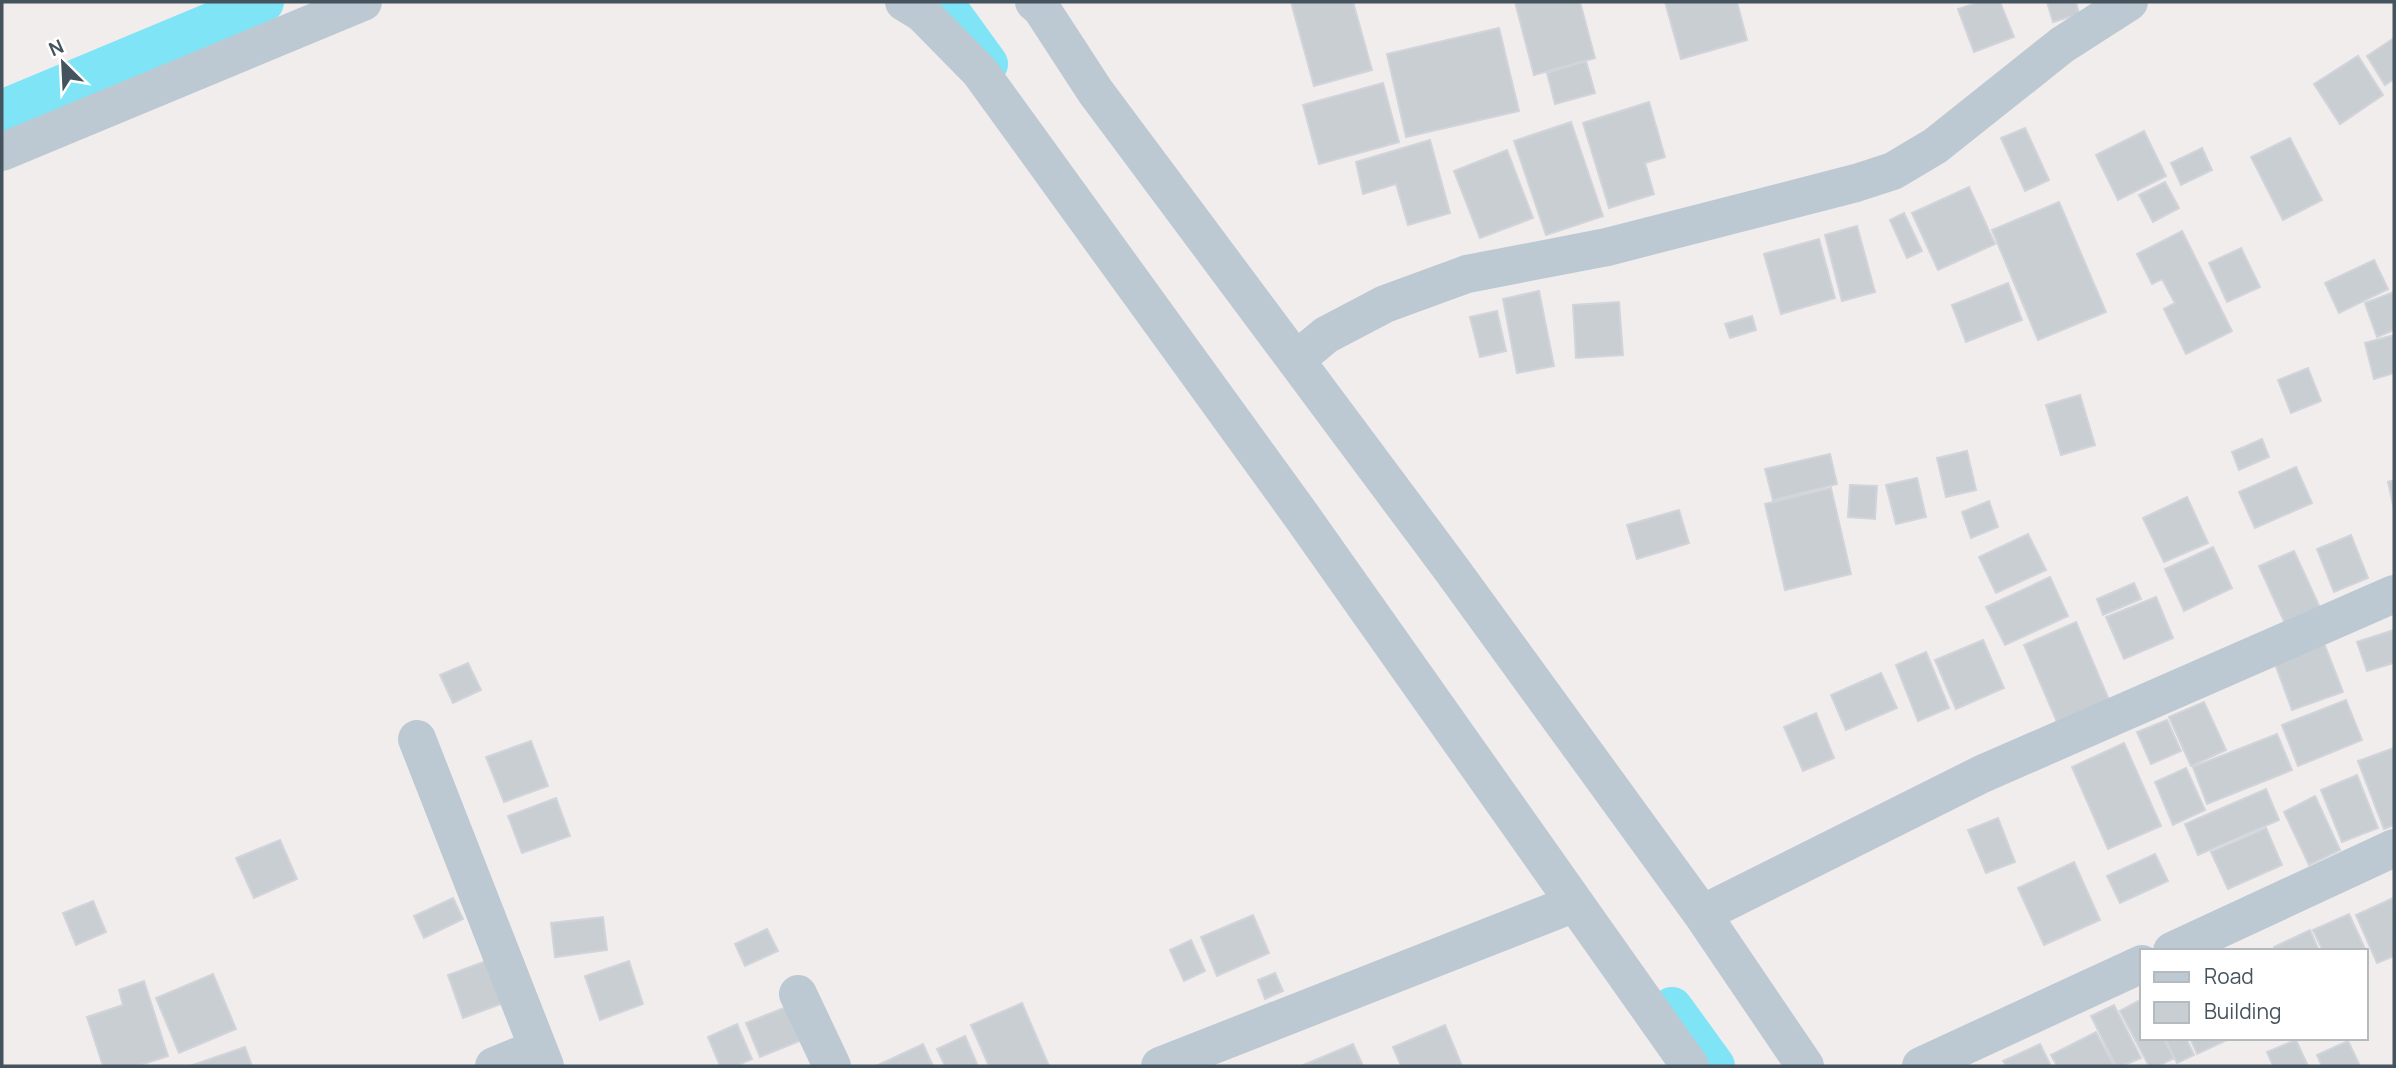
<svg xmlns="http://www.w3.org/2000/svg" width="2396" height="1068" viewBox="0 0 2396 1068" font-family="Manrope,sans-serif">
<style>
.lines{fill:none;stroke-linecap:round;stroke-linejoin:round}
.canal{stroke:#7ee4f6;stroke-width:42}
.building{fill:#c9ced3;stroke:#d1d4da;stroke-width:2}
.minor{stroke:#bcc9d2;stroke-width:38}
</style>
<rect width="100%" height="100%" fill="#f1eded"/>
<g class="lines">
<path class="canal" d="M942,2L987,64
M2,111L263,2
M1672,1008L1714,1066"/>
</g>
<path class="building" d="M1291,2H1353L1372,70L1314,86Z
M1515,2H1580L1595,58L1534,75Z
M1665,2H1737L1747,40L1681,59Z
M1979,2H2000L2014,37L1974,52L1958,9Z
M2047,2H2076L2079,14L2053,22Z
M1499,28L1519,111L1406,137L1387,54Z
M2394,38V79L2385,85L2367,56Z
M2358,56L2383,95L2340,124L2314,84Z
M1586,61L1595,93L1555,104L1547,73Z
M1383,83L1399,142L1319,164L1303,105Z
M1649,102L1665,157L1645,163L1654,194L1609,208L1583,123Z
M1571,122L1603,216L1546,235L1514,141Z
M2025,128L2049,180L2025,191L2001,138Z
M2144,131L2166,176L2118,200L2096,155Z
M2290,138L2322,200L2283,220L2251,157Z
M1430,140L1450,213L1408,225L1396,184L1363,194L1356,162Z
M2202,148L2212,170L2181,185L2171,163Z
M1507,150L1533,218L1480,238L1454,171Z
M2165,182L2179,208L2153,222L2139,195Z
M1969,187L1995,244L1938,270L1912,213Z
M2059,202L2106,312L2038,340L1992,230Z
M1904,213L1922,251L1907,258L1890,220Z
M1857,226L1875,292L1842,301L1825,235Z
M2182,231L2232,331L2186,354L2164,309L2175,303L2162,279L2152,284L2137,254Z
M1819,239L1835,298L1781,314L1764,254Z
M2241,248L2260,287L2227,302L2209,263Z
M2374,260L2388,289L2339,313L2325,283Z
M2008,283L2022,320L1966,342L1952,305Z
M1539,291L1554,366L1517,373L1503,299Z
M2394,292V330L2377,337L2365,303Z
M1619,302L1623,355L1576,358L1573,305Z
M1497,311L1506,351L1480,357L1470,317Z
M1752,316L1756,330L1730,338L1725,324Z
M2394,335V373L2374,379L2365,343Z
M2308,368L2321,401L2291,413L2278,380Z
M2080,395L2095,445L2061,455L2046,405Z
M2262,439L2269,457L2239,470L2232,452Z
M1967,451L1976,490L1946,497L1937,458Z
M1830,454L1837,484L1773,500L1765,469Z
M2296,467L2312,503L2255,528L2239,492Z
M1917,478L1926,517L1896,524L1886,485Z
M2394,480V509L2388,482Z
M1850,485L1877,486L1875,519L1848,517Z
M1831,488L1851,574L1785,590L1765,504Z
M2187,497L2208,543L2164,562L2143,518Z
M1989,501L1998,527L1971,538L1962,512Z
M1679,510L1689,543L1637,559L1627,525Z
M2028,534L2046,570L1996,593L1979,557Z
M2351,535L2368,578L2334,592L2317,549Z
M2213,547L2232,588L2184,611L2165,569Z
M2294,551L2322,612L2287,628L2259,566Z
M2050,577L2068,616L2005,645L1986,607Z
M2134,583L2141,599L2103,615L2097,599Z
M2156,597L2173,638L2124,659L2106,617Z
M2076,622L2109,700L2057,722L2024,645Z
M2394,630V663L2367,671L2357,642Z
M1983,640L2004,688L1956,709L1935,660Z
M2324,643L2343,692L2292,710L2274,661Z
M1926,652L1949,708L1918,721L1896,665Z
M468,663L481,690L453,703L440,675Z
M1881,673L1897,708L1846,730L1831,695Z
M2346,700L2362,740L2298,766L2282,725Z
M2204,702L2226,750L2191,766L2169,717Z
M1816,713L1834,758L1803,771L1784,727Z
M2167,720L2181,751L2151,764L2137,732Z
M2277,734L2292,770L2207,804L2193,767Z
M531,741L548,786L504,802L486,757Z
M2124,743L2161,826L2108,849L2072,767Z
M2394,748V825L2384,829L2358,761Z
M2186,768L2205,810L2173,825L2155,782Z
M2357,775L2378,828L2342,842L2321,790Z
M2266,789L2279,820L2198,855L2185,824Z
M2315,796L2340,850L2309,865L2284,812Z
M556,798L570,836L522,853L508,816Z
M1998,818L2015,862L1986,873L1968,830Z
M2266,828L2282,865L2228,889L2211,852Z
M280,840L297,879L254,898L236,858Z
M2155,854L2168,881L2120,903L2107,876Z
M2074,862L2100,920L2044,945L2018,888Z
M453,898L463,919L424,938L414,916Z
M2393,898L2394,956L2377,963L2356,915Z
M93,901L106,932L76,945L63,913Z
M2349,914L2366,951H2323L2313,930Z
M1253,915L1269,953L1217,976L1201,937Z
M603,917L607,950L555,957L551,923Z
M767,929L778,951L745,966L735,944Z
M2310,930L2319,951H2276L2274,947Z
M1191,940L1205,971L1184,981L1170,950Z
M486,961L501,1004L463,1018L448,975Z
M629,961L643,1004L600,1020L585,976Z
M1275,973L1283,991L1265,999L1258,980Z
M213,974L236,1029L179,1053L156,998Z
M144,981L168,1056L137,1066H103L87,1017L123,1005L119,990Z
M2142,999V1038H2163L2174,1058L2158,1066H2149L2120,1011Z
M1022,1003L1049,1066H989L971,1025Z
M794,1004L807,1038L760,1057L746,1023Z
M2114,1005L2141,1058L2122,1066H2116L2091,1016Z
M737,1024L752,1059L736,1066H720L708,1037Z
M1445,1025L1462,1066H1401L1393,1047Z
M2096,1032L2114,1066H2057L2051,1055Z
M965,1036L978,1066H945L937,1049Z
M2165,1038H2186L2194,1055L2177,1063Z
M2190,1038H2231L2197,1054Z
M2296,1040L2308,1066H2273L2267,1052Z
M2348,1041L2360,1066H2322L2317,1055Z
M923,1044L933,1066H876Z
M1353,1044L1363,1066H1301Z
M2040,1044L2051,1066H2006L2003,1061Z
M245,1047L252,1066H190Z"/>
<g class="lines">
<path class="minor" d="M904,2L922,13L980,72L1303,518L1690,1066
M1034,2L1041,8L1095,91L1452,570L1702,914L1805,1066
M2,152L363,2
M1296,360L1326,335L1385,304L1467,274L1607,247L1856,183L1893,171L1935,146L2062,45L2129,2
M417,739L545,1066
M1702,914L1982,774L2394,594
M2172,951L2394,848
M798,994L832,1066
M494,1066L538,1048
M1160,1066L1575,903
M1921,1066L2142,964"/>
</g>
<rect width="2396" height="1068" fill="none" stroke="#44535d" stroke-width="7"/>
<rect x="2140" y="949" width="228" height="91" fill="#ffffff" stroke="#b4babe" stroke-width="2"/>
<rect x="2154" y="972" width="35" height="10" fill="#bcc9d2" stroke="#b4babe" stroke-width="2"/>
<text x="2204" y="984" font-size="21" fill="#44535d">Road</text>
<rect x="2154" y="1002" width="35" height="21" fill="#c9ced3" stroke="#b4babe" stroke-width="2"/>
<text x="2204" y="1019" font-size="21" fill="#44535d">Building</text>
<g transform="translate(63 63) rotate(336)" stroke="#ffffff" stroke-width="5" paint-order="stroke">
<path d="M0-5L12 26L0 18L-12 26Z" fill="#44535d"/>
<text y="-10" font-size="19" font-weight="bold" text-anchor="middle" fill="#44535d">N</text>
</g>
</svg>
